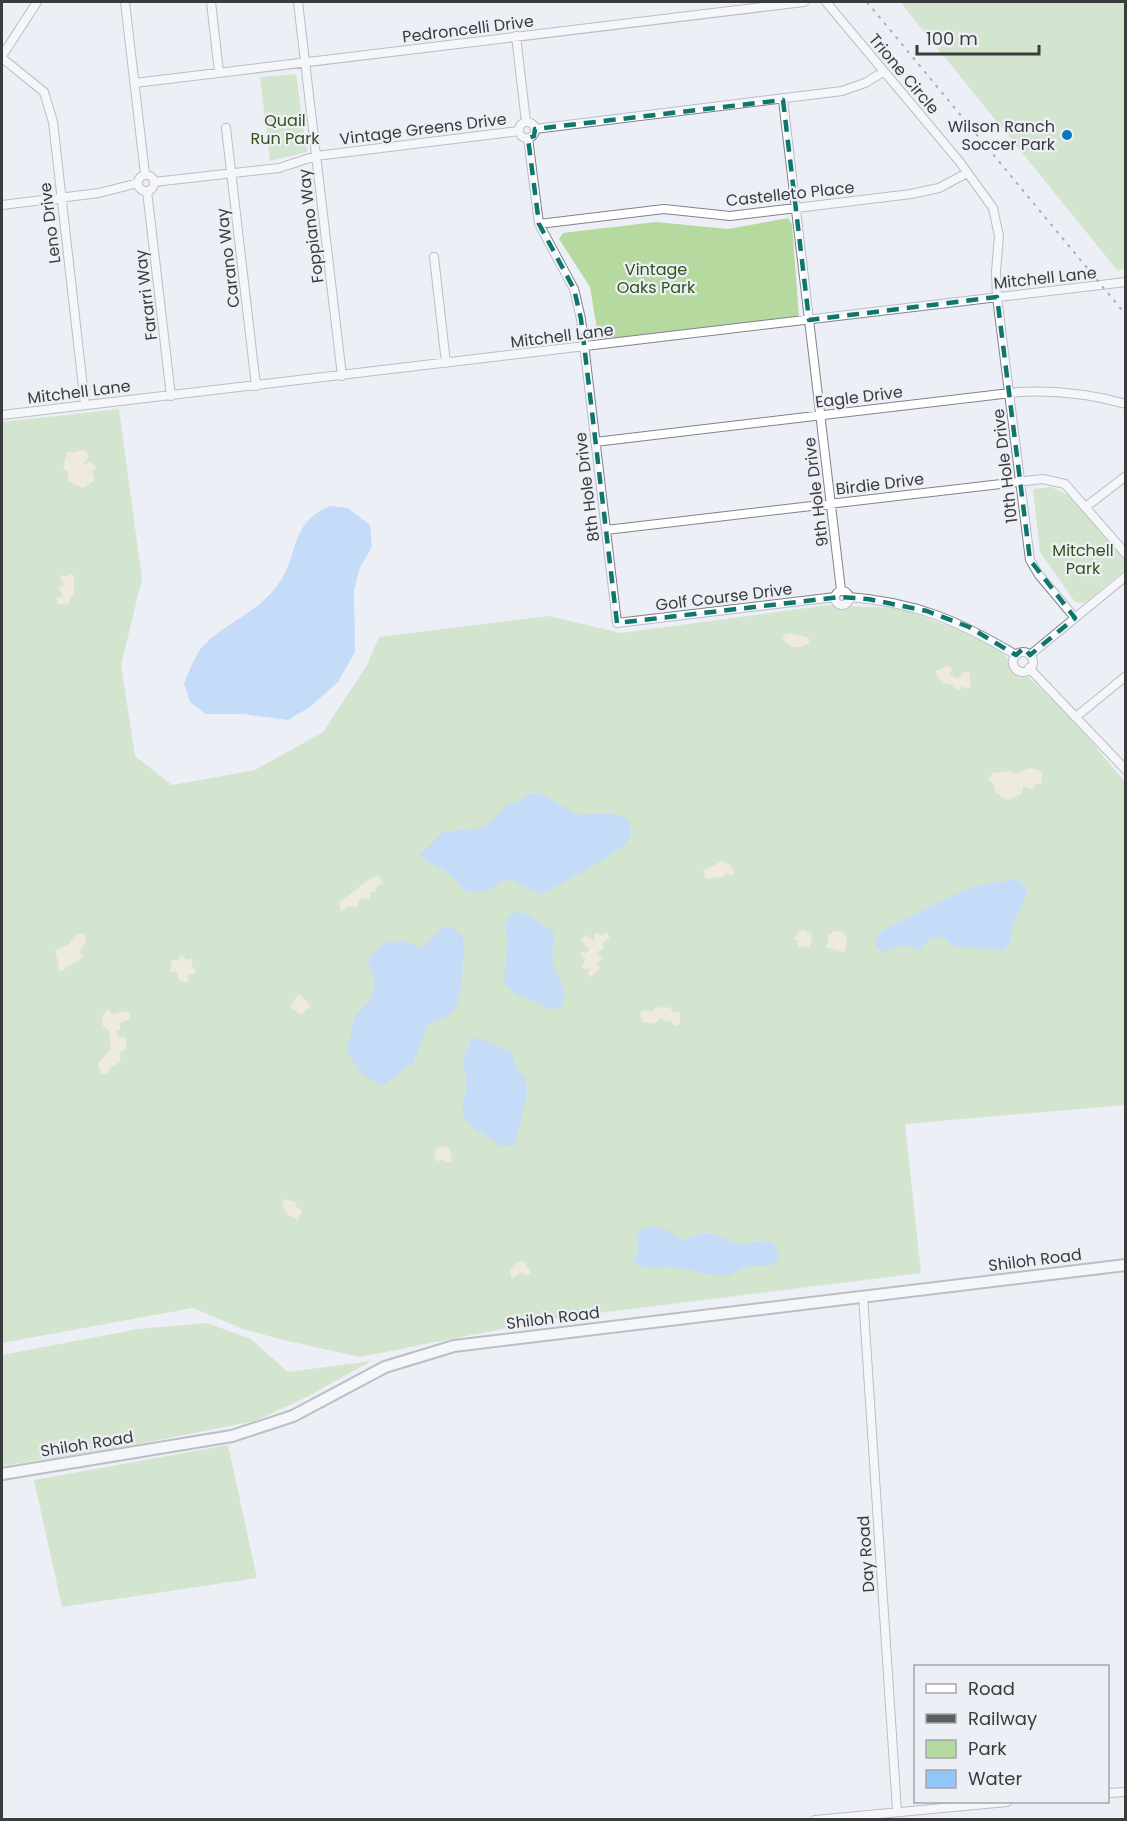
<svg xmlns="http://www.w3.org/2000/svg" width="1127" height="1821" viewBox="0 0 1127 1821" font-family="Poppins,sans-serif">
<style>
.green{fill:#b6d9a0}
.sand{fill:#f0e6c0}
.water{fill:#92c6fa}
.lines{fill:none;stroke-linecap:round;stroke-linejoin:round}
.minor-casing{stroke:#828389;stroke-width:10}
.major-casing{stroke:#828389;stroke-width:14}
.minor{stroke:#fff;stroke-width:8}
.major{stroke:#fff;stroke-width:10}
.rail{stroke:#5d5e61;stroke-width:2;stroke-dasharray:3 6;stroke-linecap:butt}
.marked{fill:none;stroke:#0f766e;stroke-width:4.5;stroke-dasharray:12 8;stroke-linejoin:round}
.poi-dot{fill:#0b75c0;stroke:#edeff6;stroke-width:2}
.labels{text-anchor:middle;dominant-baseline:central;stroke-width:4.5;stroke-linejoin:round;paint-order:stroke}
.street-label{font-size:16px;fill:#3a3b3d;stroke:#edeff6}
.park-label{font-size:16px;fill:#315315;stroke:#edeff6}
.poi-label{font-size:16px;fill:#3a3b3d;stroke:#edeff6;text-anchor:end}
</style>
<rect width="100%" height="100%" fill="#edeff6"/>
<path class="green" d="M900,2H1125V269L1117,270Z
M296,74L307,152L270,161L260,77Z
M788,218L792,224L799,317L605,339L598,335L590,287L559,239L563,233L656,222L728,229Z
M119,409L142,579L121,665L135,756L172,785L255,770L323,732L367,665L379,637L549,616L621,633L828,605L898,608L972,634L997,648L1070,716L1125,782V1105L905,1124L921,1273L559,1318L360,1357L279,1339L243,1329L193,1308L2,1343V422Z
M1051,487L1072,497L1125,558L1123,571L1085,603L1075,602L1040,552L1033,489Z
M207,1323L251,1339L288,1372L371,1361L307,1397L255,1421L133,1445L2,1466V1355L138,1329Z
M228,1445L257,1578L62,1607L34,1480Z"/>
<path class="sand" d="M80,450L85,451L89,457L81,466L90,462L97,467L92,472L95,481L83,488L68,481V472L63,468L67,452H76Z
M69,574L74,575V592L68,604H59L56,598L63,596L59,588L64,584L60,577L64,575L67,578Z
M790,633L809,638V643C798,650 790,648 782,638L783,635Z
M949,666L952,669L949,675L958,679L964,672H969L971,686L967,689L962,686L958,691L952,685L942,683L935,671Z
M1029,768L1042,771V783L1036,784L1032,789L1023,786L1022,794L1008,800L996,793L994,785L988,779L993,773L1010,771L1016,774Z
M722,861L730,865L735,874L732,876L727,873L722,877L706,879L703,871Z
M378,876L383,883L377,886L376,891L370,892V898L360,899L357,907L348,906L341,912L339,902C353,894 362,881 378,876Z
M802,929L812,934L810,947L798,946V941L793,939Z
M834,931L842,932L847,939L845,952L825,947L829,942L827,936Z
M606,932L610,937L603,943L604,949L596,952L602,959L596,963L600,968L591,977L588,974L590,968L584,969L582,966L586,959L579,953L588,952L589,948L581,941L585,935L595,942L594,935L598,933L601,936Z
M78,934H85L86,941L80,951L83,957L60,972L55,950L68,945Z
M182,954L186,960L192,958V966L196,970L195,974L188,975L189,980L185,983L178,979L177,972L170,971L172,960H178Z
M299,994L311,1006L301,1015L290,1007Z
M665,1007L670,1008L673,1012H680V1025L675,1026L671,1021L665,1022L662,1017L654,1024L643,1022L640,1014L643,1010L652,1012L655,1008Z
M108,1009L112,1014L127,1011L131,1016L128,1020L120,1023V1029L116,1031L119,1037L126,1038V1048L119,1053L121,1061L110,1068L107,1074H101L98,1064L111,1048L109,1031L103,1026L102,1017Z
M445,1146L449,1147L452,1161L448,1163L442,1159L437,1162L434,1155L437,1149Z
M284,1199L295,1202L296,1207L302,1210L298,1220L288,1215L282,1203Z
M518,1261H523L531,1272L528,1275L520,1273L512,1279L510,1271Z"/>
<path class="water" d="M330,506L348,508L370,525L372,547L360,567L354,590L355,652L338,682L310,707L288,720L243,714H206L190,702L184,683C190,670 195,653 206,643C228,622 259,611 277,586C300,556 288,523 330,506Z
M541,793L577,815C597,814 611,810 630,821C630,825 632,831 631,835C627,851 558,885 541,895L510,879L499,882L498,886L484,892L465,891L450,874L419,856L443,832L479,828L489,824L507,804L519,802L529,794Z
M1016,879L1022,882L1028,892L1012,926L1011,942L1004,950L955,947L945,938L939,937L929,940L918,950L904,945L883,952L877,948L875,942L883,930L954,895L975,886Z
M513,912L526,914L554,932C554,939 551,960 553,965C557,978 570,991 562,1006L555,1010L515,994L503,982L508,941L504,925Z
M451,927L463,936C464,953 463,1003 452,1013C444,1019 435,1021 427,1026L413,1063L382,1086L360,1073L347,1051L355,1015L371,1000L375,986L368,961L371,954L387,942L398,941H406L421,949L441,928Z
M471,1038C485,1039 497,1047 511,1051L517,1069L525,1077L527,1092L515,1145L503,1147L472,1127L463,1114V1101L467,1086L463,1057L470,1045L468,1039Z
M651,1226L667,1230L682,1241C699,1233 710,1231 727,1239C732,1241 736,1244 741,1244C754,1244 758,1239 774,1243L779,1258L772,1265L744,1267L728,1276L711,1275L674,1267L644,1268L634,1261L639,1247L636,1238L639,1230Z"/>
<g class="lines">
<g class="minor-casing">
<path id="minor" d="M125,2L145,174
M211,2L219,72
M298,2L342,376
M826,2L959,161L993,208L999,236L996,271L997,297L1030,560L1039,575L1075,618
M516,36L526,122
M2,56L37,2
M2,58L44,92L53,122L85,405
M135,83L804,2
M783,100L841,590
M519 130a8 8 0 1 1 16 0a8 8 0 1 1-16 0Z
M226,128L256,386
M535,129L842,91L865,83L883,72
M528,138L539,224L574,289L581,319L617,623L835,597
M138 183a8 8 0 1 1 16 0a8 8 0 1 1-16 0Z
M154,182L279,168L316,156L519,131
M147,191L171,396
M2,205L99,193L138,183
M539,224L664,209L730,216L911,194L939,188L967,173
M434,257L446,363
M2,415L1126,282
M595,442L1019,392C1056,390 1090,394 1126,404
M1087,506L1126,476
M606,530L1043,479L1065,484L1126,554
M835 598a7 7 0 1 1 14 0a7 7 0 1 1-14 0Z
M849,597C916,602 959,621 1016,655
M1013 662a10 10 0 1 1 20 0a10 10 0 1 1-20 0Z
M1030,655L1126,576
M1029,668L1126,770
M1077,716L1126,676
M863,1296L897,1811
M1108,1793L1126,1792
M815,1820L1007,1802"/>
</g>
<g class="major-casing">
<path id="major" d="M2,1474L232,1436L293,1416L385,1367L454,1346L1126,1265"/>
</g>
<use href="#minor" class="minor"/>
<use href="#major" class="major"/>
<path class="rail" d="M867,2L1126,315"/>
</g>
<path d="M0 0H1127V1821H0ZM783,100L809,320L997,297L1030,560L1075,618L1030,655L1024,648L1016,655L969,627L927,611L868,599L840,597L617,623L581,319L574,289L539,224L528,138L534,136L535,129Z" fill="#edeff6" fill-opacity=".55" fill-rule="evenodd"/>
<path class="marked" d="M783,100L809,320L997,297L1030,560L1075,618L1030,655L1024,648L1016,655L969,627L927,611L868,599L840,597L617,623L581,319L574,289L539,224L528,138L534,136L535,129Z"/>
<circle class="poi-dot" cx="1067" cy="135" r="6"/>
<g class="labels">
<g class="street-label">
<text transform="translate(468 29) rotate(-7)">Pedroncelli Drive</text>
<text transform="translate(904 74) rotate(50)">Trione Circle</text>
<text transform="translate(423 129) rotate(-7)">Vintage Greens Drive</text>
<text transform="translate(790 194) rotate(-6)">Castelleto Place</text>
<text transform="translate(50 223) rotate(-97)">Leno Drive</text>
<text transform="translate(311 226) rotate(-97)">Foppiano Way</text>
<text transform="translate(228 258) rotate(-97)">Carano Way</text>
<text transform="translate(1045 278) rotate(-6)">Mitchell Lane</text>
<text transform="translate(146 295) rotate(-97)">Fararri Way</text>
<text transform="translate(562 336) rotate(-7)">Mitchell Lane</text>
<text transform="translate(79 392) rotate(-7)">Mitchell Lane</text>
<text transform="translate(859 397) rotate(-7)">Eagle Drive</text>
<text transform="translate(1005 466) rotate(-97)">10th Hole Drive</text>
<text transform="translate(880 484) rotate(-7)">Birdie Drive</text>
<text transform="translate(587 487) rotate(-97)">8th Hole Drive</text>
<text transform="translate(816 492) rotate(-97)">9th Hole Drive</text>
<text transform="translate(724 597) rotate(-7)">Golf Course Drive</text>
<text transform="translate(1035 1260) rotate(-7)">Shiloh Road</text>
<text transform="translate(553 1318) rotate(-7)">Shiloh Road</text>
<text transform="translate(87 1444) rotate(-9)">Shiloh Road</text>
<text transform="translate(866 1554) rotate(-94)">Day Road</text>
</g>
<g class="park-label">
<text x="285" y="120">Quail<tspan x="285" dy="18">Run Park</tspan></text>
<text x="656" y="269">Vintage<tspan x="656" dy="18">Oaks Park</tspan></text>
<text x="1083" y="550">Mitchell<tspan x="1083" dy="18">Park</tspan></text>
</g>
<g class="poi-label">
<text x="1055" y="126">Wilson Ranch<tspan x="1055" dy="18">Soccer Park</tspan></text>
</g>
</g>
<rect width="1127" height="1821" fill="none" stroke="#3a3b3d" stroke-width="6"/>
<rect x="914" y="1665" width="195" height="138" fill="#edeff6" stroke="#a5a7ac" stroke-width="1.5"/>
<rect x="926" y="1684" width="30" height="9" fill="#ffffff" stroke="#a5a7ac" stroke-width="1.5"/>
<text x="968" y="1695" font-size="18" fill="#3a3b3d">Road</text>
<rect x="926" y="1714" width="30" height="9" fill="#5d5e61" stroke="#a5a7ac" stroke-width="1.5"/>
<text x="968" y="1725" font-size="18" fill="#3a3b3d">Railway</text>
<rect x="926" y="1740" width="30" height="18" fill="#b6d9a0" stroke="#a5a7ac" stroke-width="1.5"/>
<text x="968" y="1755" font-size="18" fill="#3a3b3d">Park</text>
<rect x="926" y="1770" width="30" height="18" fill="#92c6fa" stroke="#a5a7ac" stroke-width="1.5"/>
<text x="968" y="1785" font-size="18" fill="#3a3b3d">Water</text>
<path d="M917 45v9h122v-9" fill="none" stroke="#3a3b3d" stroke-width="3"/>
<text x="926" y="45" font-size="18" fill="#3a3b3d" stroke="#edeff6" stroke-width="4.5" paint-order="stroke">100 m</text>
</svg>
